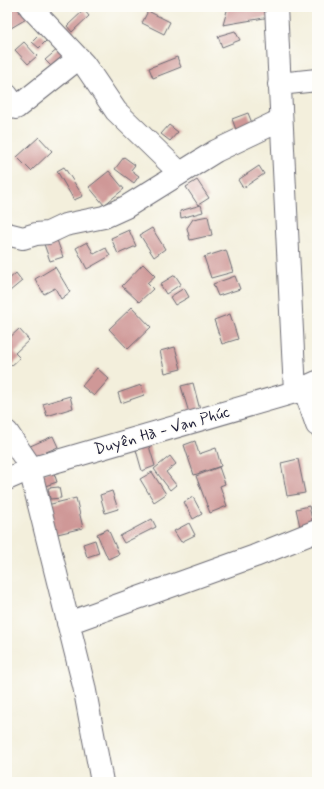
<svg xmlns="http://www.w3.org/2000/svg" width="324" height="789" viewBox="0 0 324 789" font-family="Mynerve,sans-serif">
<style>
.building{fill:#cf9897}
.lines{fill:none;stroke-linecap:round;stroke-linejoin:round}
.minor-casing{stroke:#6b6a73;stroke-width:24}
.minor{stroke:#fff;stroke-width:22}
.labels{text-anchor:middle;dominant-baseline:central;stroke-width:3;stroke-linejoin:round;paint-order:stroke}
.street-label{font-size:16px;fill:#22223b;stroke:#fdfcf7}
</style>
<rect width="100%" height="100%" fill="#fdfcf7"/>
<filter id="ink" filterUnits="userSpaceOnUse"><feTurbulence type="fractalNoise" baseFrequency=".025" numOctaves="2"/><feDisplacementMap in="SourceGraphic" scale="8" xChannelSelector="R" yChannelSelector="G"/><feConvolveMatrix kernelMatrix="1 2 1 2 8 2 1 2 1" color-interpolation-filters="sRGB"/></filter>
<filter id="wash" filterUnits="userSpaceOnUse"><feTurbulence type="fractalNoise" baseFrequency=".012" numOctaves="4" result="noise"/><feDisplacementMap in="SourceGraphic" scale="16" xChannelSelector="R" yChannelSelector="G"/><feGaussianBlur stdDeviation="0.9" result="paint"/><feColorMatrix in="noise" values="0 0 0 0 0 0 0 0 0 0 0 0 0 0 0 0 0 1.4 0 .05"/><feComposite in="paint" operator="in"/></filter>
<g filter="url(#wash)">
<rect width="100%" height="100%" fill="#f3efdc"/>
<g id="blocks">
<path class="building" d="M13,7H21L28,18L11,28L7,22V10Z
M228,7H268L270,17L223,25Z
M84,10L89,16L72,32L67,26Z
M148,11L170,22L164,34L142,23Z
M235,31L240,40L222,47L218,36Z
M40,34L47,40L39,48L32,42Z
M24,42L37,56L28,64L15,50Z
M59,48L67,57L54,69L45,60Z
M177,57L181,67L153,78L149,68Z
M248,113L254,128L238,135L232,119Z
M169,125L178,132L170,141L161,134Z
M39,137L52,151L31,171L17,157Z
M124,157L135,165L131,170L139,176L134,183L115,169Z
M259,166L264,174L243,188L238,180Z
M64,167L83,196L74,200L57,171Z
M109,171L124,189L104,205L89,187Z
M197,180L209,198L198,205L186,187Z
M201,205L203,212L181,218L180,211Z
M208,216L212,235L190,240L187,228L193,219Z
M152,228L165,249L154,257L140,235Z
M129,230L136,246L118,254L111,238Z
M57,240L63,257L50,261L44,244Z
M87,242L94,254L106,248L110,256L87,269L76,248Z
M226,250L233,272L211,278L204,257Z
M143,264L155,276L147,283L153,289L139,302L122,286Z
M55,267L70,292L61,299L55,288L44,294L35,279Z
M16,273L22,281L10,291L7,287V281Z
M175,275L181,284L166,294L160,284Z
M235,276L240,289L218,296L213,284Z
M184,288L189,297L175,305L170,297Z
M132,307L151,327L128,349L109,329Z
M230,314L238,339L222,344L214,320Z
M19,329L29,340L15,353L20,358L11,366L7,361V340Z
M175,347L181,369L165,373L160,351Z
M97,368L109,379L94,396L82,386Z
M193,383L200,410L189,413L181,386Z
M141,385L144,395L121,403L118,393Z
M70,396L73,408L47,416L43,404Z
M53,436L58,447L32,458L28,447Z
M195,441L199,454L216,448L221,466L194,475L184,445Z
M149,446L155,466L142,471L136,450Z
M170,456L176,464L166,472L176,485L170,490L154,469Z
M298,459L305,493L287,496L281,463Z
M219,467L225,484L220,486L227,506L210,513L196,476Z
M53,470L57,482L42,487L38,475Z
M152,472L166,494L154,502L140,479Z
M59,487L61,498L50,499L48,488Z
M112,491L118,509L105,513L100,495Z
M193,497L202,514L193,519L184,502Z
M76,498L83,528L49,536L43,506Z
M317,501V515L311,503Z
M309,506L314,528L301,531L296,509Z
M152,519L156,527L124,543L120,536Z
M189,523L195,535L181,542L174,531Z
M108,529L119,554L108,559L97,534Z
M95,540L99,553L87,557L83,544Z"/>
</g>
</g>
<g filter="url(#ink)">
<use href="#blocks" fill-opacity="0" stroke="#6b6a73" stroke-width="1"/>
<g class="lines">
<g class="minor-casing">
<path id="minor" d="M30,7L84,64L116,111L180,173
M276,7L295,392
M279,84L317,80
M7,95L16,108L79,58
M7,234L23,238L36,234L48,233L65,225L104,217L126,207L216,151L281,120
M304,388L317,425
M7,432L28,463L30,469L84,686L102,782
M7,479L30,469L295,392L317,382
M68,623L255,556L317,531"/>
</g>
<use href="#minor" class="minor"/>
</g>
</g>
<g class="labels">
<g class="street-label">
<text transform="translate(162 431) rotate(-16)">Duyên Hà - Vạn Phúc</text>
</g>
</g>
<rect width="324" height="789" fill="none" stroke="#fdfcf7" stroke-width="24"/>
</svg>
